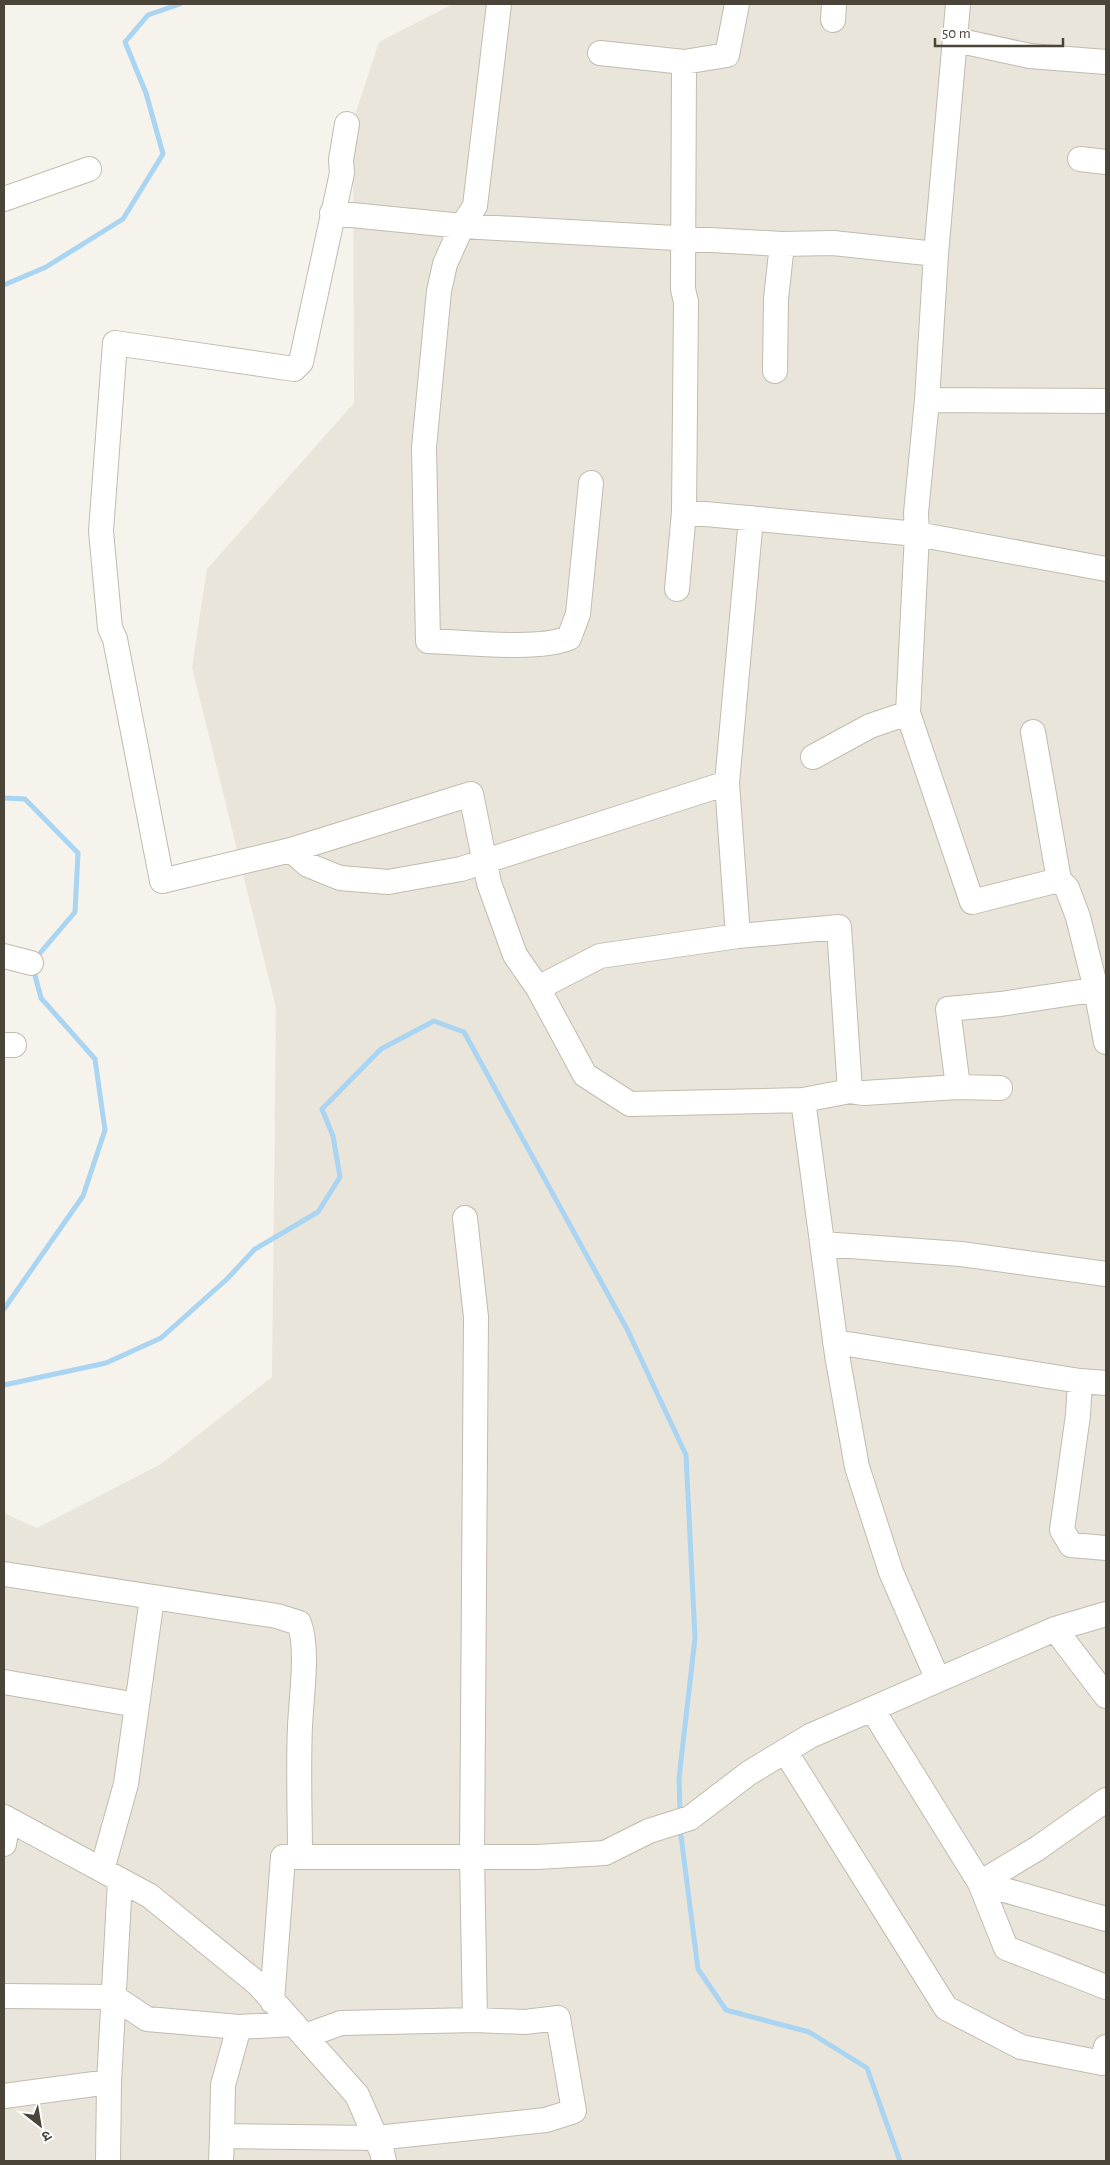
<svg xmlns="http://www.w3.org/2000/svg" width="1110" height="2165" viewBox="0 0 1110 2165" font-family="'Alegreya Sans','Noto Sans Devanagari',sans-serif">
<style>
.residential{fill:#eae5da}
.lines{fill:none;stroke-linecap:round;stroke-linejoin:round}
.stream{stroke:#a9d4f2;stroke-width:5}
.minor-casing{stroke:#c2bbae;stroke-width:26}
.minor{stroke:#fff;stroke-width:24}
</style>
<rect width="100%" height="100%" fill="#f6f3ec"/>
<path class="residential" d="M453,4H1106V2161H4V1513L37,1528L161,1464L272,1377L276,1008L192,667L207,569L354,403L353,121L379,42Z"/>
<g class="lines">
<path class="stream" d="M4,285L46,267L123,219L163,154L146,93L125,42L148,15L180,4
M4,798L25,799L78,853L75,912L35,959
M4,1309L83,1196L105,1130L95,1059L41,998L33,968
M4,1385L106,1363L161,1338L227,1279L255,1249L318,1212L340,1177L333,1136L322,1109L381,1049L434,1021L464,1032L627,1329L686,1455L695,1638L679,1778L680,1814
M680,1828L698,1969L726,2010L809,2032L867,2068L900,2161"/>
<g class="minor-casing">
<path id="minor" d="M499,4L475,206L462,226L445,264L439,291L424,447L428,641C463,642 538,651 569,638L578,614L591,483
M833,20L834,4
M956,40L1030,56L1106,62
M600,53L684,62L727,55L737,4
M347,124L341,160L342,173L301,362L294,369L115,343L101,531L110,628L115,639L162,881L291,850L471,794L489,883L515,955L538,988L585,1075L630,1104L803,1100L850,1091L864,1093L958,1087L1000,1088
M1080,159L1106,162
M4,199L89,169
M332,213L462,226L782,244L833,243L936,254
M775,371L776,299L782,244
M927,400L1106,401
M684,512L917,534L1106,569
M677,589L684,512L686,302L683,289L684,62
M908,713L917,534L916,513L927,400L936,254L958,4
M1033,732L1059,880L1067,888L1078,917L1096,989L1106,1042
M813,757L870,726L908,713L972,902L1059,880
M727,783L751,518
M291,850L308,865L340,878L388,882L461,869L727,783L738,936
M4,956L31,963
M538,988L600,956L738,936L839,927L850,1091
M4,1045H14
M958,1087L948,1009L1001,1004L1106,988
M803,1100L837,1355L857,1467L891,1572L938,1680
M465,1218L476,1317L472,1857L475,2020
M822,1244L961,1254L1106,1274
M835,1342L1080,1381L1106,1383
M1080,1381L1078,1415L1062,1530L1071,1545L1106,1548
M4,1574L277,1616L299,1623C309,1648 301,1699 300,1726C298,1770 300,1813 300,1857
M1055,1629L1106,1696
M4,1682L137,1705
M872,1709L980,1883L1006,1948L1106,1987
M785,1751L946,2008L1021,2047L1102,2063L1106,2047
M4,1817L150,1896L258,1984L357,2095L382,2152L384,2161
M4,1844L8,1820
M102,1870L126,1784L152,1598
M980,1883L1038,1848L1106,1800
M980,1883L1106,1919
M4,1996L114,1997L147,2019L239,2027L294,2024
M272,2001L283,1857H537L605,1853L649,1831L690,1818L749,1773L810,1736L1055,1629L1106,1614
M4,2096L109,2082
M222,2136L223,2085L239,2027
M108,2161L109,2082L120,1880
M221,2161L222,2136L376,2138L546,2120L574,2111L558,2018L525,2022L475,2020L341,2023L305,2036"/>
</g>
<use href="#minor" class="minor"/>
</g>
<rect width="1110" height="2165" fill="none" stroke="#4b4439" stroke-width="10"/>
<g transform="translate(40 2125) rotate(149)" stroke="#ffffff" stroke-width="4" paint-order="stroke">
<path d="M0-4L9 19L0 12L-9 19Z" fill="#4b4439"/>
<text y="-8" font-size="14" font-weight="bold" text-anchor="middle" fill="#4b4439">उ</text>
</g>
<path d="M935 38v8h128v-8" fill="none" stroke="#4b4439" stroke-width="2.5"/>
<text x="942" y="38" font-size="15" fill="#4b4439" stroke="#ffffff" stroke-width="4" paint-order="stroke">50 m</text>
</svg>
